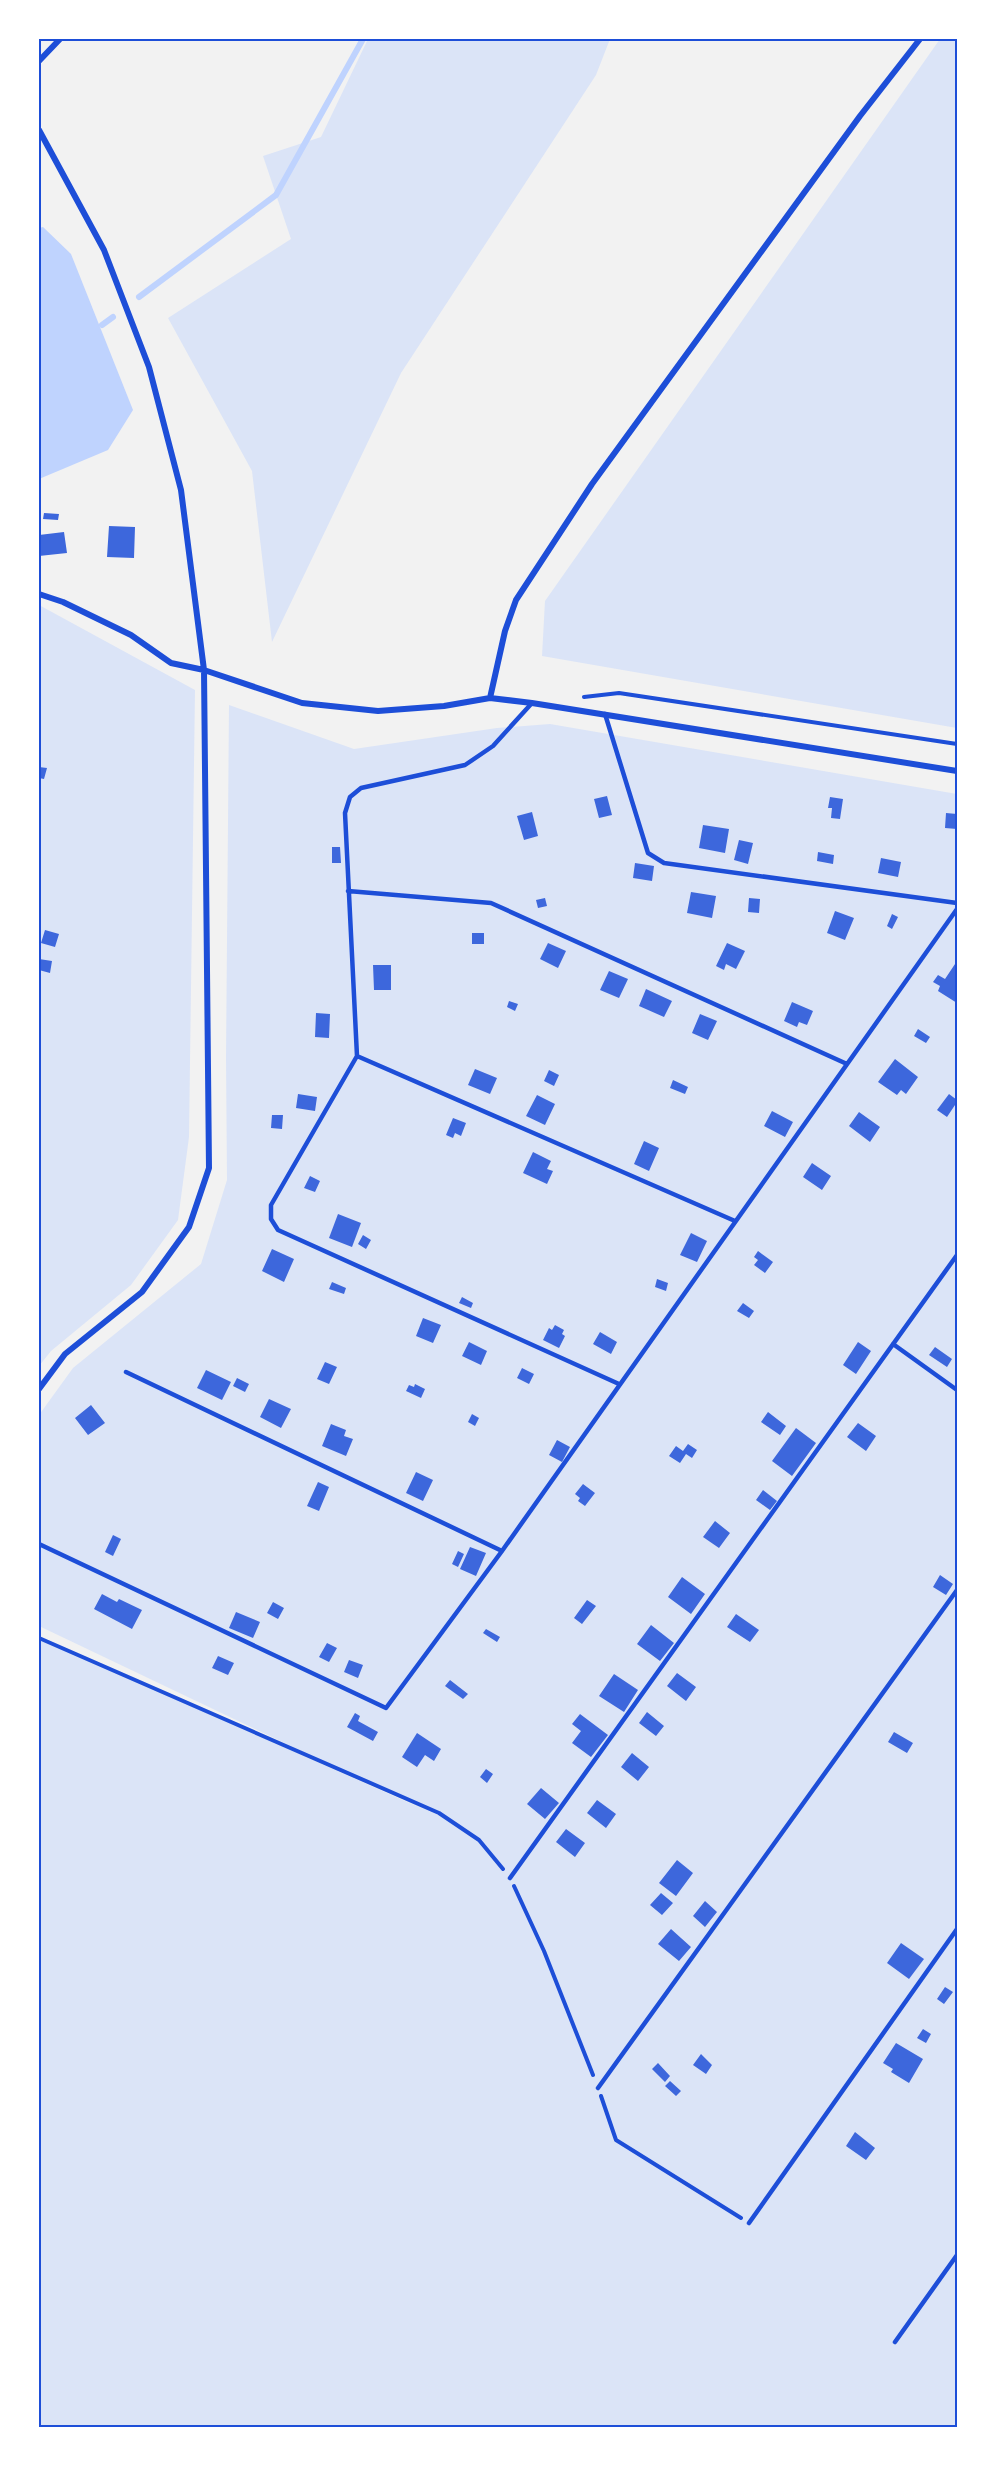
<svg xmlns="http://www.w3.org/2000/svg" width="996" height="2466" viewBox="0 0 996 2466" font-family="'Golos Text',sans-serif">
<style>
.green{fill:#dbe4f7}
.water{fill:#bfd3fe}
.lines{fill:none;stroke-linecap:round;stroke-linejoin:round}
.stream{stroke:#bfd3fe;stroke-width:6}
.building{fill:#3d67dc}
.path{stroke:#1d4ed8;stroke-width:4}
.service{stroke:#1d4ed8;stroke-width:4.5}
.minor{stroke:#1d4ed8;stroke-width:6}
.neatline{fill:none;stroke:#1d4ed8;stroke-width:2}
</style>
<rect width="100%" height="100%" fill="#f2f2f2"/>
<path class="green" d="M368,39H610L596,75L401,373L272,642L252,471L168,318L291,239L263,156L321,137Z
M940,39H957V728L542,656L545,601Z
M39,605L195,690L189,1137L178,1220L131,1285L51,1351L39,1366Z
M229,705L354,749L497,728L550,724L957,794V2427H39V1638L423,1809L39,1626V1415L73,1368L201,1264L227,1180L226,1058Z"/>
<path class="water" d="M43,227L71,254L133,410L108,450L39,479V228Z"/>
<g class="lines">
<path class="stream" d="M139,297L276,195L363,39
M102,325L113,317"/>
</g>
<path class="building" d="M44,513L59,514L58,520L43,519Z
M109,526L135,527L134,558L107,557Z
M64,532L67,553L39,556V535Z
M39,767L47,768L44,779L39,778Z
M607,796L612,815L599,818L594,799Z
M830,797L843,799L840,819L831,818L832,808H828Z
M532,812L538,836L524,840L517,816Z
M946,813L957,814V829L945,828Z
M703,825L729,829L725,853L699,848Z
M739,840L753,843L748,864L734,860Z
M332,847H340L341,863H332Z
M818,852L834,855L833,864L817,861Z
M881,858L901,862L898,877L878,873Z
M635,863L654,866L652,881L633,878Z
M691,892L716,896L712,918L687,913Z
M545,898L547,906L538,908L536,900Z
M749,898L760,899L759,913L748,912Z
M835,911L854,918L845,940L827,933Z
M892,914L898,917L892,929L887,926Z
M45,930L59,934L55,947L41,943Z
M472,933H484V944H472Z
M548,943L566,951L558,968L540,959Z
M727,943L745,951L736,969L726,964L724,970L716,966Z
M39,959L52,961L50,973L39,970Z
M957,961V1003L938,991L940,986L933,982L938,975L945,979Z
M373,965H391V990H374Z
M609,971L628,979L619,998L600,990Z
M646,989L672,1001L664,1017L639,1006Z
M509,1001L518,1004L515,1011L507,1007Z
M792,1002L813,1011L807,1025L799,1022L797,1027L784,1021Z
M316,1013L330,1014L329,1038L315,1037Z
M700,1014L717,1021L708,1040L692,1033Z
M918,1029L930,1037L926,1043L914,1036Z
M895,1059L918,1077L906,1094L901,1090L897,1095L878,1082Z
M475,1069L497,1078L490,1094L468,1085Z
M549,1070L559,1075L554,1086L544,1081Z
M673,1080L688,1087L685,1094L670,1088Z
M298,1094L317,1097L315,1111L296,1108Z
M949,1094L957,1100V1102L947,1117L937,1110Z
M537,1095L555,1104L545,1125L526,1116Z
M772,1111L793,1122L785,1137L764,1126Z
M859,1112L880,1127L870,1142L849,1126Z
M272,1115H283L282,1129L271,1128Z
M453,1118L466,1123L461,1136L455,1133L453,1138L446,1135Z
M644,1141L659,1148L649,1171L634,1164Z
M533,1152L551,1161L547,1169L553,1171L547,1184L523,1173Z
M812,1163L831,1176L822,1190L803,1177Z
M310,1176L320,1181L315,1192L304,1188Z
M338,1214L361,1223L352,1247L329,1238Z
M691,1233L707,1241L697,1262L680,1255Z
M363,1235L371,1240L366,1249L358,1244Z
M272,1249L294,1259L284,1282L262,1271Z
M758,1251L773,1262L765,1273L754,1265L758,1260L754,1257Z
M657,1279L668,1283L666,1291L655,1287Z
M332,1282L346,1288L344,1294L329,1289Z
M462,1297L473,1303L471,1308L459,1303Z
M743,1303L754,1311L749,1318L737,1311Z
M423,1318L441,1325L433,1343L416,1336Z
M555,1325L564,1330L562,1334L565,1336L559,1348L543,1340L549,1328L552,1330Z
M600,1332L617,1342L611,1354L593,1344Z
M469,1342L487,1351L481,1365L462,1356Z
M858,1342L871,1351L856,1374L843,1365Z
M935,1347L952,1359L947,1367L929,1355Z
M325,1362L337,1367L329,1384L317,1379Z
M522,1368L534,1374L529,1384L517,1378Z
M206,1370L231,1382L222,1400L197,1388Z
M237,1378L249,1384L245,1392L233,1386Z
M415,1384L425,1389L421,1398L406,1391L409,1385L414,1387Z
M269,1399L291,1409L281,1428L260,1417Z
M91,1405L105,1423L88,1435L75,1418Z
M768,1412L786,1426L780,1435L761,1422Z
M472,1414L479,1418L475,1426L468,1422Z
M858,1423L876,1436L866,1451L847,1437Z
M331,1424L346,1430L344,1436L353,1439L346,1456L322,1446Z
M796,1428L816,1443L792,1476L772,1461Z
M557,1440L570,1447L562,1462L549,1455Z
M688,1444L697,1450L692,1458L686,1454L680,1463L669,1456L676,1446L683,1451Z
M416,1472L433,1480L423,1501L406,1493Z
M318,1482L329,1487L319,1511L307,1506Z
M583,1484L595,1493L585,1506L578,1501L580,1498L575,1494Z
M763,1490L777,1501L770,1510L756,1500Z
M715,1521L730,1533L719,1548L703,1537Z
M113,1535L121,1539L113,1556L105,1552Z
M470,1547L486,1553L476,1576L460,1569Z
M458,1551L464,1554L458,1567L452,1564Z
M940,1575L953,1584L946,1595L933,1587Z
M682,1577L705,1594L691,1614L668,1597Z
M102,1594L117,1602L119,1599L142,1610L132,1629L94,1609Z
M587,1600L596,1606L582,1624L574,1618Z
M273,1602L284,1608L278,1619L267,1613Z
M236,1612L260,1622L253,1638L229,1628Z
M736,1614L759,1630L750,1642L727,1627Z
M651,1625L674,1643L660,1661L637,1644Z
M486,1629L500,1637L497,1642L483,1633Z
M327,1643L337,1648L329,1662L319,1657Z
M218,1656L234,1663L228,1675L212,1668Z
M349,1660L363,1665L358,1678L344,1672Z
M677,1673L696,1687L686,1701L667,1686Z
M614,1674L638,1690L624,1712L599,1696Z
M450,1680L468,1694L463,1699L445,1686Z
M647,1712L664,1726L656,1736L639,1723Z
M355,1713L360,1716L358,1721L378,1732L373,1741L347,1727Z
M580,1714L608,1735L591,1757L572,1743L581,1731L572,1724Z
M894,1732L913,1743L907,1753L888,1742Z
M417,1733L441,1749L434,1761L425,1755L417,1767L402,1757Z
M632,1753L649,1767L638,1781L621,1767Z
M486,1769L493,1774L487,1783L480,1777Z
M541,1788L559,1803L545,1819L527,1804Z
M597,1800L616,1814L606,1828L587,1813Z
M566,1829L585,1843L575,1857L556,1842Z
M677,1860L693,1873L676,1896L659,1883Z
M661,1893L673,1903L662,1915L650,1905Z
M705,1901L717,1912L705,1927L693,1916Z
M671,1929L691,1947L679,1961L658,1944Z
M901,1943L924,1959L909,1979L887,1963Z
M945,1987L953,1992L944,2004L937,1999Z
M923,2029L931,2034L926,2043L917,2038Z
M896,2043L923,2059L909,2083L891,2072L893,2069L883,2063Z
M701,2054L712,2065L706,2074L693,2065Z
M658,2063L670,2076L665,2082L652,2069Z
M670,2081L681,2091L676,2096L665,2086Z
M855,2132L875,2148L866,2160L846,2146Z"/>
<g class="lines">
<path class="path" d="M584,697L619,693L957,744
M39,1638L439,1813L479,1840L503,1869
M514,1886L544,1951L593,2075
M601,2096L616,2140L741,2218"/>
<path class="service" d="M532,703L493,746L465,765L361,788L350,797L345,813L357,1056L271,1205V1219L278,1230L619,1384
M605,714L648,853L664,863L957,903
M348,891L491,903L847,1064
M357,1056L735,1221
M893,1344L957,1390
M126,1372L502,1551
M39,1544L386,1708L502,1551L957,909
M510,1878L957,1255
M598,2088L957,1590
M749,2223L957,1929
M895,2342L957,2255"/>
<path class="minor" d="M39,61L60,39
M39,130L104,250L149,367L181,490L204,670L209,1168L189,1227L142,1292L65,1354L39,1389
M39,594L63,602L131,635L171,663L204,670L302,703L378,711L444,706L490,698L532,703L957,771
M490,698L505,631L516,600L592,484L860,116L920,39"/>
</g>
<rect width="996" height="2466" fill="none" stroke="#ffffff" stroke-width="81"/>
<rect x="40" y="40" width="916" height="2386" class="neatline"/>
</svg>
